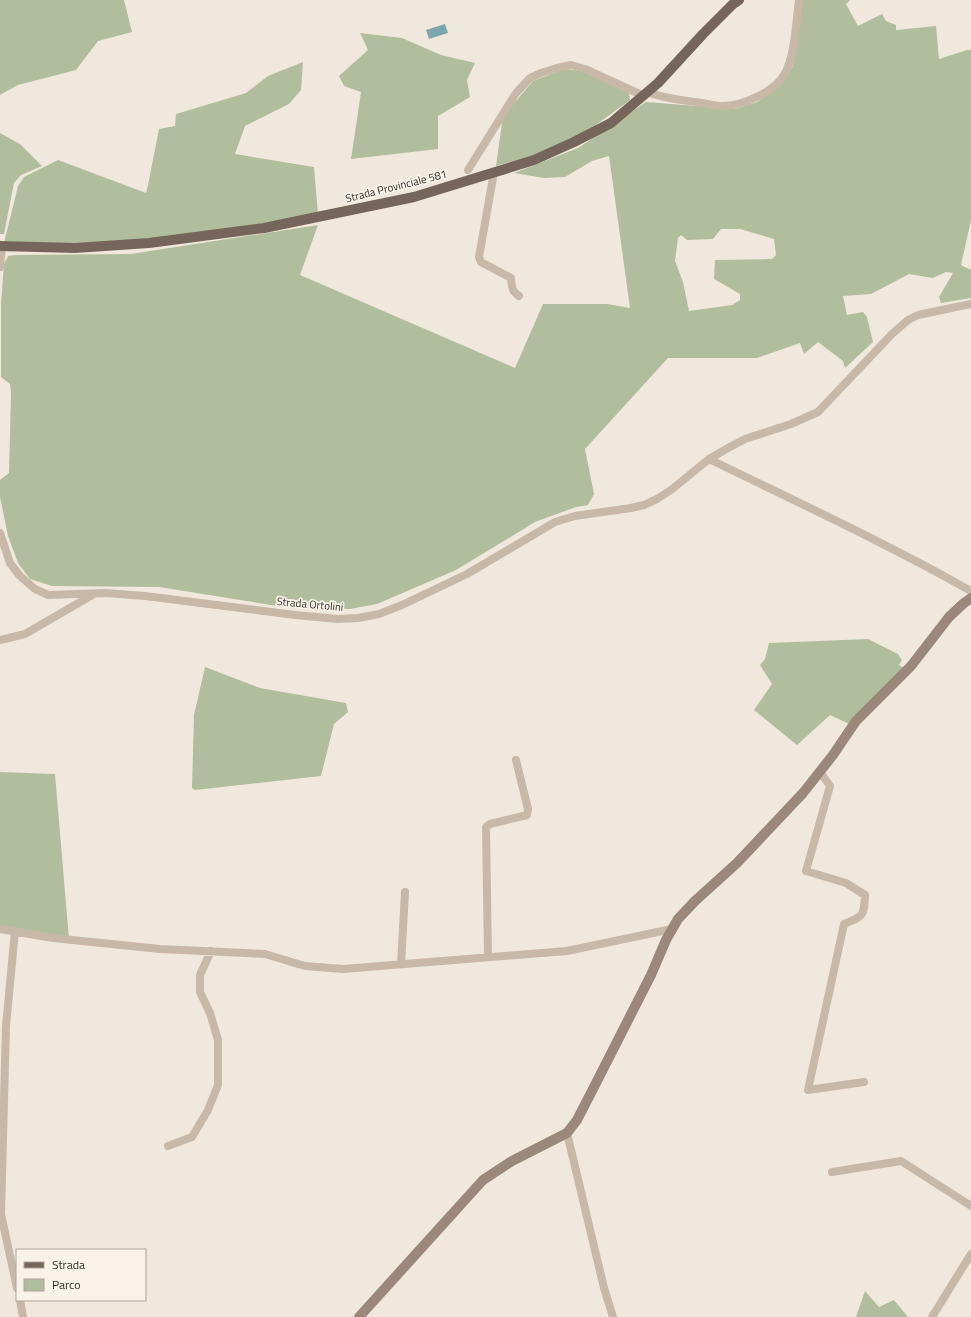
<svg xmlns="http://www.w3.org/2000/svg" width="971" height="1317" viewBox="0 0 971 1317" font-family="'Titillium Web',sans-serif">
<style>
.green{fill:#b1be9d;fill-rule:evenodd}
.water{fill:#7ca7ac}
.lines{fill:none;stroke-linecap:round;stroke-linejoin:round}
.street{stroke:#c8b8a8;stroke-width:8}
.secondary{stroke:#9b887a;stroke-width:10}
.primary{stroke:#76655a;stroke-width:10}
.labels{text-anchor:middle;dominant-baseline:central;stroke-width:3.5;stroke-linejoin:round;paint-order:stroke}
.street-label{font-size:11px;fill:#352d28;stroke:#f8f2e8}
</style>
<rect width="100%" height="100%" fill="#f0e8dc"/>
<path class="green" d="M0,0H124L132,32L98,41L76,70L18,85L0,95Z
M802,0H850L846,4L858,26L882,14L886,21L896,25V30L936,26L939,59L967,50H971V220L961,265L971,270V298L941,303L939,297L953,273L946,272L933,278L909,274L871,294L843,296L847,315L863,312L867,317L873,342L845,368L843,361L818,342L804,354L800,343L757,358H668L585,449L594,494L588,505L576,507L535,522L456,570L377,604L350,609L277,606L159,587L52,586L30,579L18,563L8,536L0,497V480L9,473L11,393L10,384L1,377V304L4,264L8,256L15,255L131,254L318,225L300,275L515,368L543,304H607L630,308L609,156L592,161L565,177L544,178L514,173L578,148L646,102L735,109L757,102L779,87L793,66ZM721,229H740L774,239L776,255L772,259L715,260L714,279L740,294V300L732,305L689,311L683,282L675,261L678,238L681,235L687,240L713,239Z
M360,33L402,38L441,55L475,63L467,80L470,97L438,116V149L351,159L361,92L344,86L339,76L368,50Z
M303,62L301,90L289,104L245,126L235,154L314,167L318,214L206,233L118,244L4,243L18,186L24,177L58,160L146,193L148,185L159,129L175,126L176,114L246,93L268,76Z
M564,69L582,71L629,93L630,100L589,130L545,152L496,166L503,116L533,81Z
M0,133L20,144L42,166L21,175L14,183L4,234H0Z
M868,639L898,654L902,660L899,665L904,668L849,724L830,715L797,745L754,710L772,684L760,665L765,659L769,643Z
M205,667L260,688L346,703L348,712L334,724L321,776L195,790L192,788L194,715Z
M0,772L55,774L69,939L0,926Z
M865,1291L879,1307L894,1300L908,1317H856Z"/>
<path class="water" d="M445,24L448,33L429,39L426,30Z"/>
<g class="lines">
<path class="street" d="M647,92C665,99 683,100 702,103C708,104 716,106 723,106C742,106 774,92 784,75C795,58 796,21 799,0
M468,170L516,93L530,78L541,73L557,68L571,65L585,69L644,96
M494,172L479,257L481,262L511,278C512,286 511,291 519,296
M0,267L2,246
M709,459C797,502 886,543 971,591
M0,533L10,563L20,576L35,589L48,595L106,593L145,596L295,615L338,619L358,618L379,614L402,605L467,574L555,522L575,516L631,508L644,505L657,499L671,490L709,459L728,448L745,439L791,424L818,412L836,393L892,334L908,320L918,315L971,304
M0,640L25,634L94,594
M820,772L830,786L806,871L846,883L865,895C864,916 864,916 844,924L808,1090L864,1082
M0,929L53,938L160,949L265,954L305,966L343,969L567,951L672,929
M15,931L6,1026L1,1214L17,1288
M488,957L486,827L490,824L527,815L528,809L516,760
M401,964L405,892
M567,1133L604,1288L613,1317
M168,1146L192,1137L208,1110L218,1085V1040L210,1013L200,992V975L211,951
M832,1172L901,1161L971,1206
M20,1300L23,1317
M932,1317L971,1254"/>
<path class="secondary" d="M359,1317L483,1180L512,1161L567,1133L577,1120L594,1087L651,975L666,940L678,919L695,901L737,863L803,793L833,755L856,721L911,666L949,617L964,603L971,598"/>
<path class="primary" d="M0,246L75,248L149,243L264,228L414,197L534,160L574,142L611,123L658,83L703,34L733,4L739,0"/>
</g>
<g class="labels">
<g class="street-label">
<text transform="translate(396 186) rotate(-14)">Strada Provinciale 581</text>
<text transform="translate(310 604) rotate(5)">Strada Ortolini</text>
</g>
</g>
<rect x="16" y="1249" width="130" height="52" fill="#f8f2e8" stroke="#aaa39b"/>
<rect x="24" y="1262" width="20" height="6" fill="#76655a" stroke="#aaa39b"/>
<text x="52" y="1269" font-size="12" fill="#352d28">Strada</text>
<rect x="24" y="1279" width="20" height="12" fill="#b1be9d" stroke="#aaa39b"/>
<text x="52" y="1289" font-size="12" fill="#352d28">Parco</text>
</svg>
